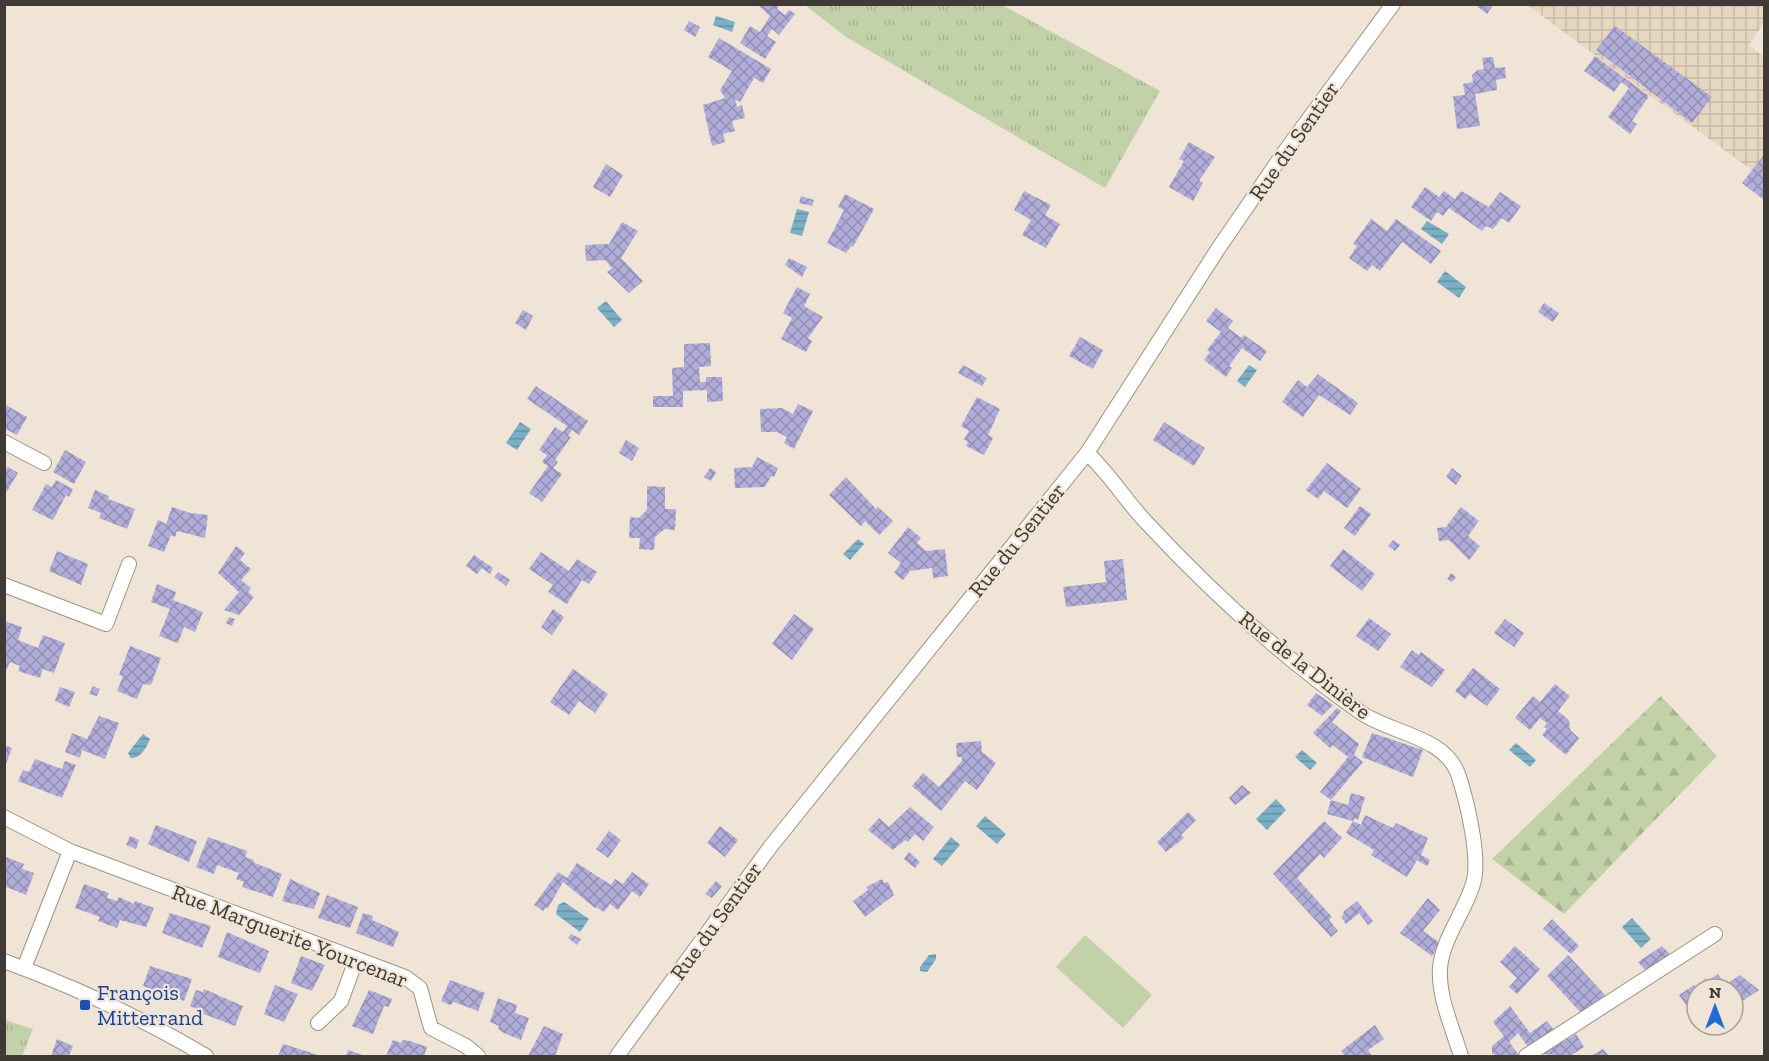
<svg xmlns="http://www.w3.org/2000/svg" width="1769" height="1061" viewBox="0 0 1769 1061" font-family="'Zilla Slab',serif">
<style>
.industrial{fill:url(#industrial-grid)}
.grass{fill:url(#grass-tufts)}
.forest{fill:url(#forest-firs)}
.park{fill:#c2d1a7}
.water{fill:url(#water-rules)}
.building{fill:url(#building-cross-hatch)}
.lines{fill:none;stroke-linecap:round;stroke-linejoin:round}
.street-casing{stroke:#9c9384;stroke-width:16}
.street{stroke:#fff;stroke-width:14}
.transit-dot{fill:#1a4fb4;stroke:#efe4d5;stroke-width:2}
.labels{text-anchor:middle;dominant-baseline:central;stroke-width:4.5;stroke-linejoin:round;paint-order:stroke}
.street-label{font-size:22px;fill:#3f3b34;stroke:#efe4d5}
.transit-label{font-size:22px;fill:#164399;stroke:#efe4d5;text-anchor:start}
</style>
<defs>
<pattern id="industrial-grid" width="8" height="8" patternUnits="userSpaceOnUse" patternTransform="scale(1.5)"><rect width="8" height="8" fill="#e6d7c1"/><path d="M0 4h8M4 0v8" fill="none" stroke="#c6b9a6"/></pattern>
<pattern id="grass-tufts" width="24" height="20" patternUnits="userSpaceOnUse" patternTransform="scale(1.5)"><rect width="24" height="20" fill="#c2d1a7"/><path d="M3 7l-1-3M5 7V3M7 7l1-3M15 17l-1-3M17 17v-4M19 17l1-3" fill="none" stroke="#a8b490"/></pattern>
<pattern id="forest-firs" width="22" height="20" patternUnits="userSpaceOnUse" patternTransform="scale(1.5)"><rect width="22" height="20" fill="#c2d1a7"/><path d="M5 1l3.5 6h-7zM16 11l3.5 6h-7z" fill="#a8b490"/></pattern>
<pattern id="water-rules" width="6" height="5" patternUnits="userSpaceOnUse" patternTransform="scale(1.5)"><rect width="6" height="5" fill="#7bafc6"/><path d="M0 2.5h6" fill="none" stroke="#6690a2"/></pattern>
<pattern id="building-cross-hatch" width="8" height="8" patternUnits="userSpaceOnUse" patternTransform="scale(1.5)"><rect width="8" height="8" fill="#b1adda"/><path d="M0 0l8 8M0 8l8-8" fill="none" stroke="#918eb2"/></pattern>
</defs>
<rect width="100%" height="100%" fill="#efe4d5"/>
<path class="industrial" d="M1527,5H1764V22L1749,45L1764,57V179Z"/>
<path class="grass" d="M805,5H1002L1160,91L1105,188L846,37Z
M5,1020L33,1029L22,1056H5Z"/>
<path class="forest" d="M1661,696L1717,756L1564,914L1492,859Z"/>
<path class="park" d="M1085,935L1152,995L1123,1028L1056,967Z"/>
<path class="water" d="M716,16L735,22L732,32L713,25Z
M797,209L809,212L802,236L790,233Z
M1427,221L1449,234L1442,244L1421,229Z
M1445,271L1466,287L1459,298L1437,282Z
M606,301L622,320L614,327L597,308Z
M1249,365L1257,370L1245,387L1237,381Z
M520,422L531,429L517,450L506,443Z
M858,539L864,544L850,560L843,554Z
M143,734L150,739C147,747 140,759 131,758L128,753Z
M1516,743L1536,760L1530,767L1509,750Z
M1302,750L1317,763L1310,770L1295,757Z
M1276,799L1286,810L1267,830L1256,819Z
M985,816L1006,834L997,844L976,826Z
M951,837L960,845L942,866L933,859Z
M564,902L589,919L580,932L556,914L558,905Z
M1632,918L1651,939L1641,948L1622,927Z
M936,954V959L927,972L920,971V967L929,955Z"/>
<path class="building" d="M757,4H780L777,9L785,15L789,10L795,14L779,35L772,29L767,36L776,42L765,59L740,43L750,26L760,32L770,16Z
M1474,4H1494L1487,14Z
M689,21L700,27L695,37L684,30Z
M1615,26L1712,97L1692,123L1596,50Z
M719,38L771,69L763,83L754,78L740,102L735,99L737,107L742,105L745,118L732,121L735,131L723,134L725,142L712,146L703,105L725,98L720,90L732,71L708,57Z
M1595,56L1649,96L1632,121L1637,124L1630,134L1608,117L1629,88L1621,82L1614,92L1584,71Z
M1493,57L1495,68L1505,67L1506,78L1496,80L1497,90L1475,94L1480,126L1457,129L1453,96L1465,95L1463,84L1473,82L1472,75L1478,70L1484,69L1482,58Z
M1189,142L1215,157L1199,181L1203,183L1193,201L1169,187L1184,161L1179,159Z
M1764,155V200L1742,183Z
M606,164L623,175L610,197L593,187Z
M1425,187L1439,197L1444,191L1455,199L1461,191L1489,207L1500,192L1521,206L1509,223L1502,218L1493,229L1486,226L1482,231L1449,208L1443,216L1437,212L1431,221L1411,207Z
M1024,191L1051,205L1045,215L1060,224L1046,248L1022,235L1031,220L1014,210Z
M845,194L874,209L853,247L851,246L846,253L827,243L844,210L838,207Z
M801,196L814,200L812,206L799,203Z
M1371,219L1387,231L1396,219L1441,251L1431,264L1402,242L1380,271L1372,265L1367,271L1349,258L1357,246L1353,244Z
M622,222L638,231L621,258L643,281L629,293L607,272L612,268L605,260L586,261L585,245L609,244Z
M789,258L807,267L802,277L785,265Z
M797,287L810,294L804,306L823,317L808,338L812,341L806,352L781,339L792,318L783,313Z
M1544,303L1559,313L1553,322L1538,312Z
M1216,308L1233,321L1228,328L1242,338L1244,335L1267,351L1260,361L1242,348L1229,366L1232,368L1226,377L1204,360L1210,352L1207,350L1221,332L1206,321Z
M523,310L533,316L526,330L515,323Z
M1080,337L1103,350L1093,369L1069,356Z
M710,343L711,366L699,367L700,382H706V377H722L723,401L707,402V390L683,391V407H653V396H673L672,368L684,367V344Z
M963,365L987,378L982,386L958,373Z
M1318,374L1358,403L1350,415L1319,395L1303,417L1282,402L1298,380L1307,387Z
M536,386L588,421L579,435L572,430L568,436L571,437L555,460L558,462L553,468L562,474L542,502L529,493L548,466L542,462L547,455L539,450L555,427L563,432L567,426L527,399Z
M977,397L1000,409L988,435L993,438L984,455L966,446L968,442L964,439L969,431L961,426Z
M4,404L27,417L17,435L4,428Z
M798,404L813,411L794,449L784,443L787,437L777,432H761L760,409L782,408L793,414Z
M1164,422L1205,448L1194,466L1153,440Z
M626,440L639,448L632,461L619,453Z
M65,450L86,462L74,484L53,472Z
M757,457L778,468L774,477L771,476L765,487L735,488L734,468L752,467Z
M1327,463L1361,489L1347,508L1324,491L1318,499L1306,490Z
M8,467L18,473L4,496V469Z
M710,468L716,472L711,481L704,477Z
M1452,468L1462,476L1456,485L1446,477Z
M846,477L876,509L878,507L893,521L879,535L865,521L861,526L829,495Z
M56,480L73,489L69,497L66,495L53,520L32,510L46,484L52,487Z
M647,486L665,487V509H676L675,530L665,529L655,537L654,550L639,549L640,538H629L630,517L639,518L647,510Z
M95,490L109,496L108,499L135,509L127,529L99,518L101,513L88,508Z
M1360,506L1371,514L1355,536L1344,528Z
M172,507L190,513L208,515L205,538L177,531L175,537L171,535L164,552L148,546L158,520L166,524Z
M1461,507L1479,521L1468,536L1480,546L1469,560L1449,540L1439,541L1437,528L1446,527Z
M908,527L921,538L917,543L926,551L945,549L948,576L933,578L932,568L910,571L903,580L894,573L901,563L888,553Z
M1393,540L1400,545L1395,551L1388,546Z
M236,546L245,553L240,560L251,569L241,580L251,588L248,592L254,597L239,615L224,610L239,592L218,573Z
M1343,549L1375,574L1362,591L1330,566Z
M57,551L88,564L81,585L49,571Z
M541,552L569,571L577,559L597,572L589,584L582,580L567,604L548,592L553,585L529,569Z
M474,555L493,568L490,574L482,568L477,574L466,566Z
M1123,559L1127,600L1066,607L1063,587L1106,582L1104,561Z
M498,572L510,580L506,586L494,577Z
M1451,573L1456,577L1452,582L1447,579Z
M157,584L176,592L173,600L203,612L195,632L184,627L178,643L159,636L170,609L151,602Z
M553,609L564,617L552,635L541,627Z
M794,614L814,629L792,660L772,644Z
M229,617L235,619L232,626L226,623Z
M1369,618L1391,634L1378,651L1356,636Z
M1505,619L1524,633L1514,647L1494,633Z
M4,621L22,627L18,640L38,648L43,635L65,643L54,673L43,669L40,678L18,671L20,666L10,662L4,675Z
M130,646L161,658L151,685L143,684L137,699L117,691L123,676L119,675Z
M1412,650L1419,655L1421,652L1445,670L1432,687L1400,667Z
M1473,668L1500,689L1487,706L1470,694L1465,699L1455,691Z
M573,669L608,694L595,713L579,701L569,715L550,702Z
M1555,684L1570,696L1558,711L1569,720L1570,730L1579,738L1566,755L1542,735L1547,729L1544,727L1547,723L1540,718L1530,730L1515,718L1533,696L1540,702Z
M93,686L100,689L97,696L89,694Z
M60,687L75,692L69,707L55,701Z
M1316,693L1333,705L1322,716L1307,705Z
M1337,708L1341,711L1332,722L1359,744L1354,755L1363,762L1331,800L1320,792L1348,757L1333,745L1330,748L1313,733Z
M99,716L119,723L105,759L82,750L80,758L65,752L72,733L87,739Z
M1372,733L1423,750L1413,777L1362,757Z
M981,741L982,752L996,763L977,790L965,781L941,811L912,786L923,773L939,787L962,761V757H957L956,743Z
M4,745L12,748L5,767H4Z
M35,759L62,769L65,761L76,765L62,798L18,781L23,770L29,772Z
M1242,785L1251,793L1235,805L1229,798Z
M1351,793L1365,797L1358,820L1355,818L1353,821L1361,825L1365,815L1393,828L1396,823L1428,838L1421,855L1430,860L1427,866L1417,860L1407,877L1371,855L1374,850L1346,833L1353,821L1327,814L1331,800L1348,805Z
M910,807L934,827L923,841L915,834L908,842L905,840L893,850L868,830L879,818L889,827Z
M1188,812L1196,820L1181,835L1184,838L1166,852L1157,842Z
M1324,821L1342,838L1324,858L1320,854L1297,878L1332,917L1329,920L1338,931L1331,937L1273,874Z
M156,825L197,841L189,862L148,844Z
M720,826L738,840L725,857L707,843Z
M609,831L621,840L608,858L596,849Z
M130,836L139,840L136,849L126,845Z
M208,837L247,851L245,857L254,860L253,862L282,874L273,897L242,887L244,882L236,879L239,873L217,865L214,874L196,867Z
M909,852L920,862L915,868L904,859Z
M4,856L24,864L22,869L34,873L26,895L4,886Z
M577,863L611,885L615,879L623,884L632,872L649,884L640,897L632,891L618,910L610,904L604,912L596,907L595,908L563,882L548,908L546,907L543,911L534,905L558,872L567,878Z
M290,879L320,893L314,909L282,901Z
M882,879L884,883L888,882L894,895L865,917L853,901L868,890L866,887Z
M716,881L722,886L712,898L705,894Z
M84,884L109,893L107,898L117,901L119,897L134,904L135,901L154,908L146,927L120,920L117,928L98,921L100,917L75,908Z
M327,895L358,907L350,928L318,918Z
M1428,898L1440,910L1423,931L1440,943L1432,956L1400,933Z
M1357,901L1373,921L1368,925L1359,913L1346,924L1341,917L1344,914L1343,912Z
M170,913L211,926L202,948L162,933Z
M363,913L373,916L372,920L399,932L393,947L356,933Z
M1552,919L1579,946L1571,954L1543,929Z
M227,932L269,951L260,973L218,957Z
M571,934L581,939L577,945L568,938Z
M1515,946L1540,969L1517,994L1509,987L1517,978L1500,962Z
M1662,946L1671,955L1647,972L1638,962Z
M1568,955L1607,997L1582,1014L1547,976Z
M301,956L325,965L312,991L291,983Z
M150,966L192,979L184,1001L143,986Z
M1718,974L1725,985L1740,975L1759,990L1738,1004L1733,997V989H1697V1014L1694,1016L1679,995L1694,985L1696,988L1706,978L1707,981Z
M450,980L485,993L478,1011L454,1002L450,1005L441,1001Z
M275,985L298,994L284,1022L264,1014Z
M204,989L243,1006L235,1026L196,1011L197,1009L190,1006L196,990L203,992Z
M369,990L392,999L389,1007L384,1006L373,1034L352,1026Z
M498,998L517,1005L515,1013L529,1018L521,1040L504,1033L498,1029L499,1026L490,1022Z
M1510,1006L1530,1033L1547,1021L1555,1031L1529,1048L1518,1033L1509,1042L1519,1055L1496,1056L1492,1053V1046L1504,1036L1493,1022Z
M1375,1025L1384,1039L1368,1050L1372,1056H1345L1341,1051Z
M544,1026L563,1034L555,1056H528Z
M1576,1034L1584,1047L1570,1056L1542,1054Z
M57,1039L73,1046L69,1056H51Z
M393,1040L401,1043L402,1040L410,1041L427,1047L424,1056H386Z
M283,1044L309,1052L320,1056H278Z
M1603,1049L1609,1056H1591Z
M348,1050L365,1056H346Z"/>
<g class="lines">
<g class="street-casing">
<path id="street" d="M4,442L44,463
M1087,453C1110,474 1125,500 1146,522C1210,591 1282,657 1360,712C1391,734 1447,736 1459,777C1467,802 1481,859 1473,884C1465,911 1442,940 1440,968C1438,997 1453,1029 1461,1056
M4,585L106,624L129,564
M4,817L70,851L405,977L420,988L431,1028L466,1046L478,1056
M4,961C75,987 142,1018 206,1056
M24,968L70,851
M318,1023L341,1001L356,960
M617,1056L771,846L1087,453L1218,249L1283,154L1393,4
M1526,1056L1715,934"/>
</g>
<use href="#street" class="street"/>
</g>
<rect class="transit-dot" x="79" y="999" width="12" height="12" rx="3"/>
<g class="labels">
<g class="street-label">
<text transform="translate(1294 141) rotate(-55)">Rue du Sentier</text>
<text transform="translate(1017 540) rotate(-51)">Rue du Sentier</text>
<text transform="translate(1305 665) rotate(38)">Rue de la Dinière</text>
<text transform="translate(716 921) rotate(-54)">Rue du Sentier</text>
<text transform="translate(290 936) rotate(21)">Rue Marguerite Yourcenar</text>
</g>
<g class="transit-label">
<text x="97" y="992">François<tspan x="97" dy="25">Mitterrand</tspan></text>
</g>
</g>
<rect width="1769" height="1061" fill="none" stroke="#3f3b34" stroke-width="12"/>
<g transform="translate(1715 1007)"><circle r="28" fill="#efe4d5" stroke="#a9a095" stroke-width="1.5"/>
<path d="M0-4.5L10 22L0 15L-10 22Z" fill="#226bd6"/>
<text y="-9" font-size="16" font-weight="bold" text-anchor="middle" fill="#3f3b34">N</text>
</g>
</svg>
